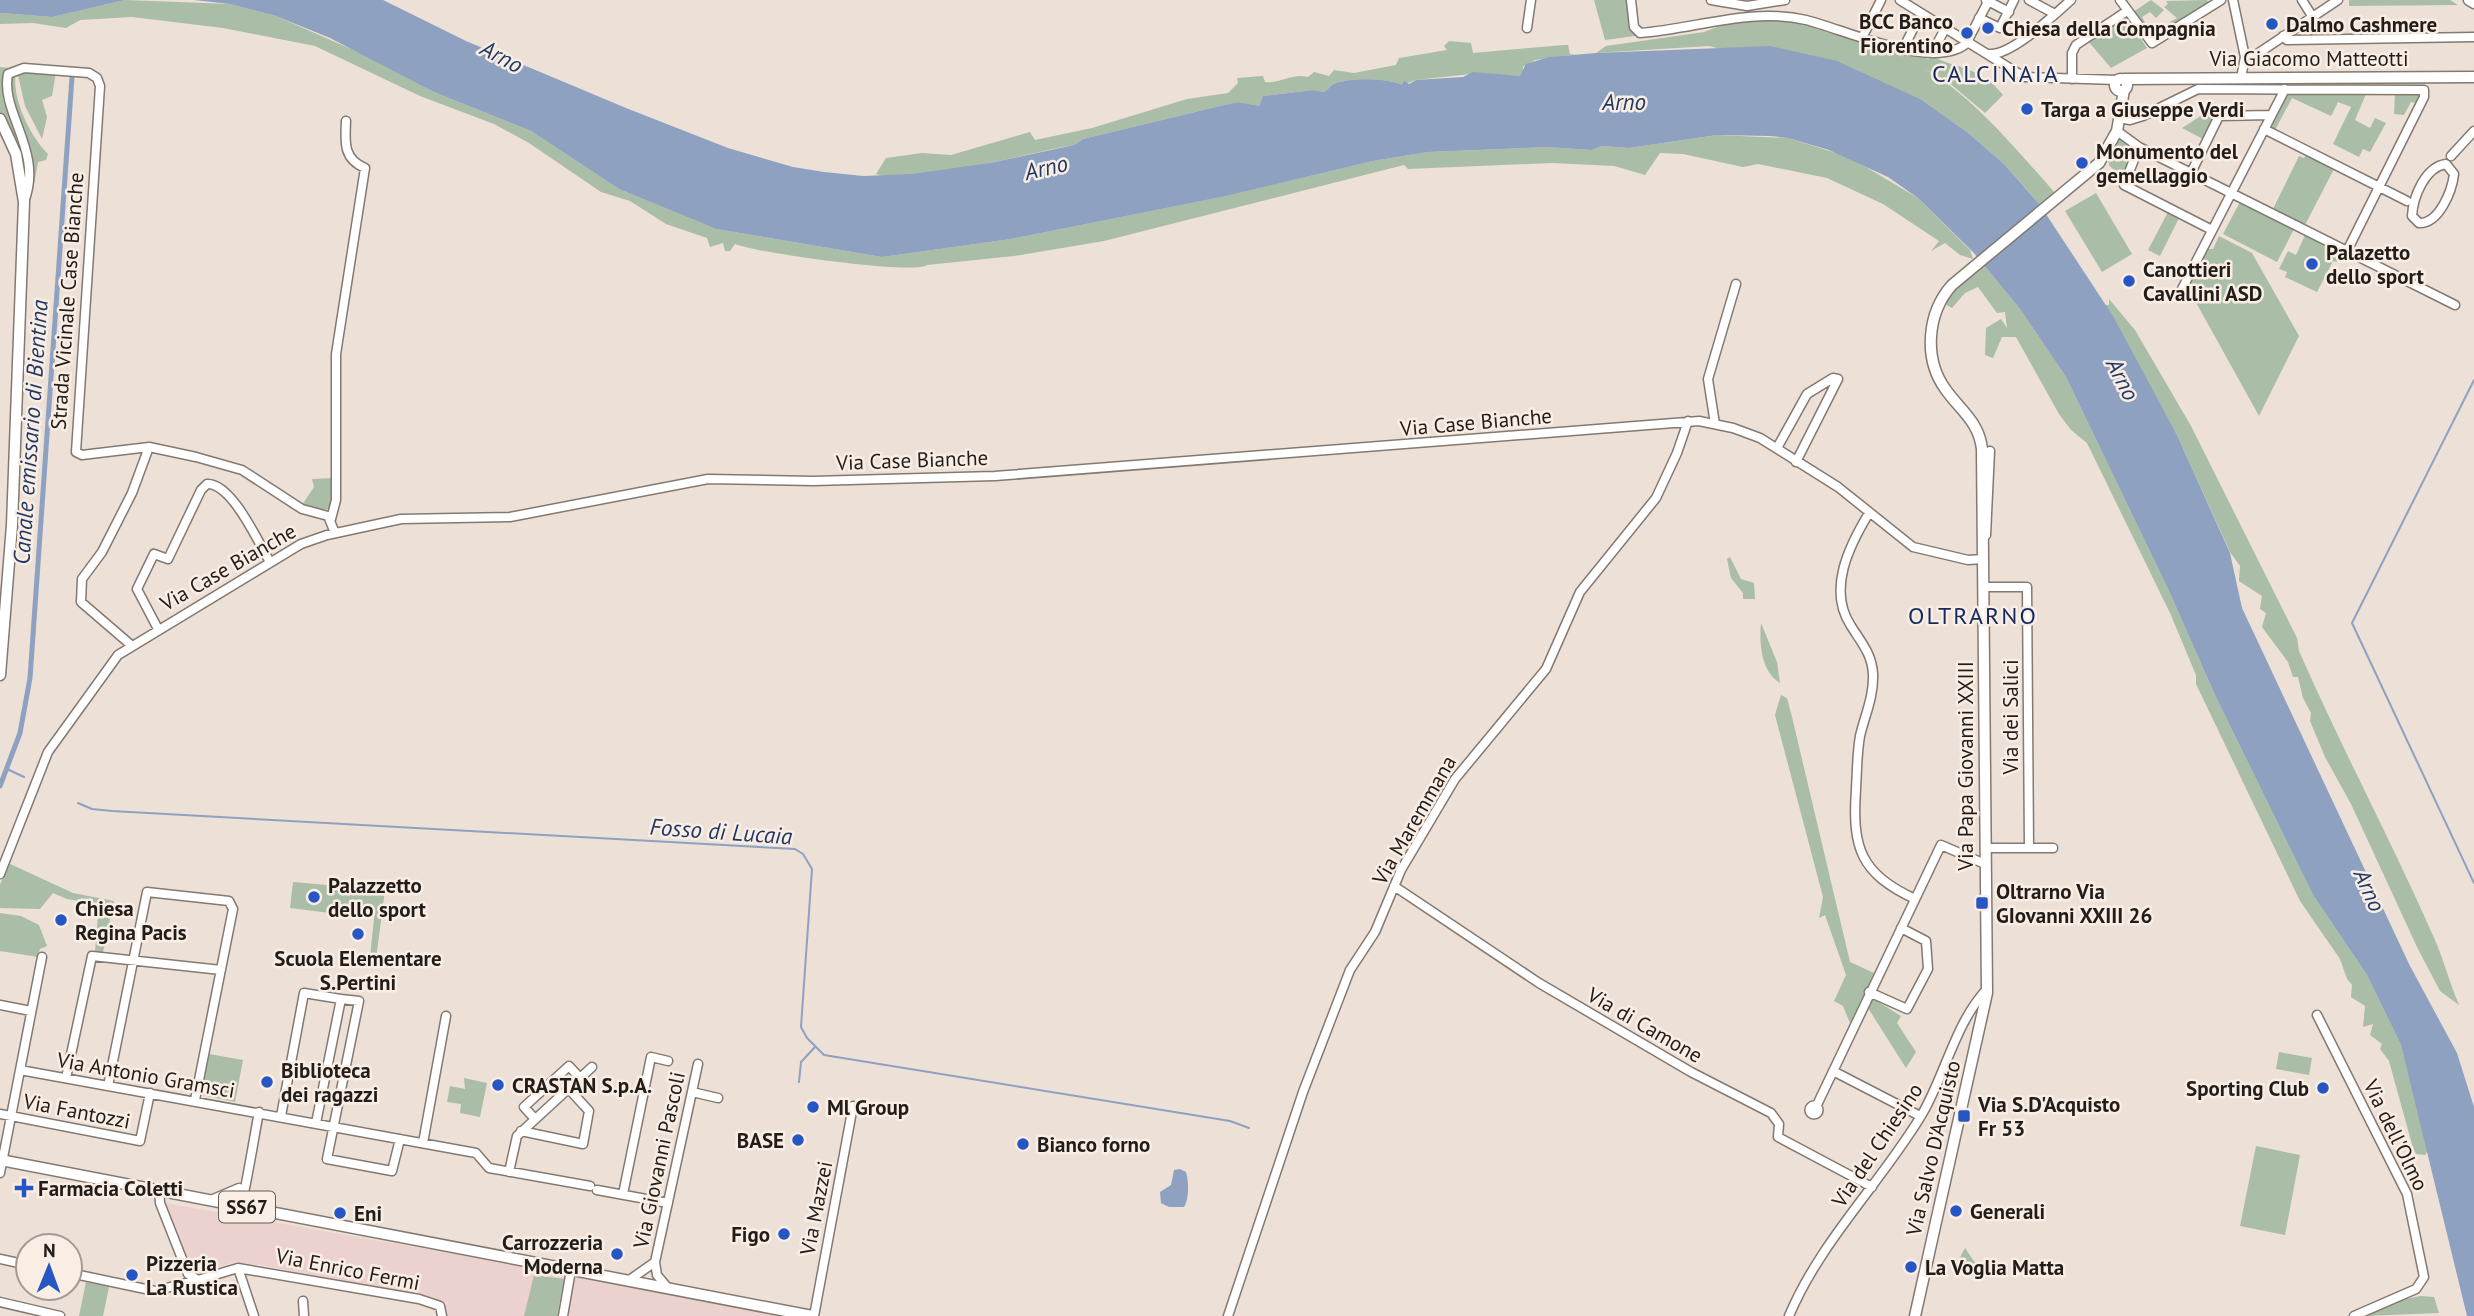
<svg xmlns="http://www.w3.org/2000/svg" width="2474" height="1316" viewBox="0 0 2474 1316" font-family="'PT Sans',sans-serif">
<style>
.commercial{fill:#ecd2ce}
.green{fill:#aabda7}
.water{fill:#8ea1c1}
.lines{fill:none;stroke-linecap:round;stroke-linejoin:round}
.stream{stroke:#8ea1c1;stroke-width:2}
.canal{stroke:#8ea1c1;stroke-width:5}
.minor-casing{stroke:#837971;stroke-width:11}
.major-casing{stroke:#837971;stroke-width:13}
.minor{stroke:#fff;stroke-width:8}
.major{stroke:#fff;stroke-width:10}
.poi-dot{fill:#2656c4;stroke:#f9ede4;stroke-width:2.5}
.labels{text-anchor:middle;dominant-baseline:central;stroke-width:5;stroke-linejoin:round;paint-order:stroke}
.shield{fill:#f9ede4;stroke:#625b57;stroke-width:2}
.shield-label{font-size:19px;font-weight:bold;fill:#211d1a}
.poi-label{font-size:21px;font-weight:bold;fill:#211d1a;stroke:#f9ede4;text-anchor:start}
.street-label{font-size:21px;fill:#211d1a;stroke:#f9ede4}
.water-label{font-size:23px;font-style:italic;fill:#213a65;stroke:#f9ede4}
.quarter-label{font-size:24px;letter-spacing:2px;fill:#122a5f;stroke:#f9ede4}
</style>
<rect width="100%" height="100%" fill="#ece0d7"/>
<path class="commercial" d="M165,1203L488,1260L790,1316H443L446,1302L267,1266L236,1262L195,1273L191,1271Z"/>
<path class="green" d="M125,0L230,4L276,16L367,56L434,92L531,131L619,189L716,229L882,257L1011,239L1220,197L1373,161L1428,152L1547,147L1592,150L1601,146L1629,148L1717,135L1788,138L1849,157L1918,198L1970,250L1973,259L1960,255L1945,243L1931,251L1939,241L1883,204L1827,178L1758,164L1743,167L1683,154L1660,153L1645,175L1614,166L1552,163L1408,169L1404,165L1104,241L1014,256L927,265C915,275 757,253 735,244L730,251H725L723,243L710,247L707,238L666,224L630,201L601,192L529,143L494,124L420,96L315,46L223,28L132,17L80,20L66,28L33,23L0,24V13L52,17Z
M1594,0H1629L1635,36L1605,40Z
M2151,0L2164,10L2156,18L2150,12L2142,17L2147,26L2144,28L2133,12Z
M2207,0L2209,3L2151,38L2149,34L2177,18L2164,7L2168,4L2166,1Z
M2349,0H2450L2458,5L2349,6Z
M2126,16L2147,48L2111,68L2088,41Z
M1780,19C1840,28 1910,53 1958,92C1994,122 2024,158 2055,193L2040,205L2006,166L1967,132L1922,100L1709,46L1596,53L1606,46L1704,32L1733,21Z
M1449,41L1471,43L1473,53L1564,45H1568L1570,54H1576L1535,60L1523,67V75L1520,76L1471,74L1416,80L1402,85C1389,78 1346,77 1332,85C1329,87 1327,91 1324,92L1313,90L1263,96L1259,106L1239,102L1224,105L1083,139L1074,145C1030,152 913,186 876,174L886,158L922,153L951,155L1030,132L1035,140L1092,128L1187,99L1228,93L1238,83L1237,78L1263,76L1265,82C1280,84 1292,73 1308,77L1314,72L1329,76L1334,70L1354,73L1396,65L1399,58L1447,50L1444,46Z
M1884,47L1929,59V55C1959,70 1980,66 2003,95L1985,113L1947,81Z
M0,67L11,68L3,75V98L18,142L0,113Z
M16,71C11,98 30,136 48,154L46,160L38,162L33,190L32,161L13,105L10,75Z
M17,71L56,72L52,96L42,100L47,117L42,139L25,106Z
M2474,80V83L2163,85V81Z
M2285,93L2366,94L2355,120L2370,128L2375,118L2386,123L2370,152L2363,149L2359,157L2333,144L2351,107L2338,102L2331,116L2292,98L2275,130L2268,127Z
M2395,94H2419L2420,97L2417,103L2411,102L2404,115L2394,114Z
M2207,112H2216L2203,139L2182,128Z
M2116,137L2134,149L2121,177L2109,165L2108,153Z
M2306,155L2334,169L2305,225L2273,209L2299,156L2304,158Z
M2096,193L2132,254L2102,272L2065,211Z
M2240,202L2294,229L2277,262L2223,234Z
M2168,212L2179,218L2160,256L2148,250Z
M2305,235L2341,252L2337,262L2333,261L2317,292L2285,277L2287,272L2279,269L2288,251L2296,255Z
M2219,236L2252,253L2299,336L2259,416L2188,288L2207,249H2213Z
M1983,264L2020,309L2066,377L2169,591L2215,695L2313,895L2367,975L2401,1045L2428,1151L2425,1155L2416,1154L2413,1148L2389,1061L2380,1049L2382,1044L2370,1035L2373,1024L2363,1027L2365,1006L2351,997L2352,985L2347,979L2340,959L2300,901L2196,684V675L2170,613L2087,443L2071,430L2059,414L2016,337H2002L1993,358L1985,355L1986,328L2001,319L2007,328L2005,312L1997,313L1978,287L1965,293L1952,308L1945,304L1962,281Z
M2109,299L2135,330L2191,426L2297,638L2299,651C2342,749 2392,842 2435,940C2444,961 2450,984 2459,1005L2440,991L2417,947L2351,804L2325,757L2310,721L2311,713L2303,698L2298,677H2293L2288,662L2262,627L2266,613L2260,609L2262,596L2239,581L2240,566L2230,552L2177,435L2105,305H2109Z
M333,478V508L323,510L302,505L314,487L312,479Z
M1730,557L1741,579L1754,583L1755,599H1743V593L1731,578L1727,559Z
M1761,623L1777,662L1780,683C1761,672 1759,642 1761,623Z
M1781,695L1787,698L1792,717L1850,962L1874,973L1850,1023L1843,1006L1834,1001L1846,975L1825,915L1819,918L1823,897L1775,715Z
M8,863L73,893L114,901L103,952H95L99,904L67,899L53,893L40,909L0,908V885Z
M293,882L385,890L375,967L369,966L375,909L340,904L338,914L290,908Z
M0,913L21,916L39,925L47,946L40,949L38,957L0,951Z
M1872,998L1901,1016L1897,1023L1916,1052L1906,1068L1868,1008Z
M2279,1052L2312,1058L2309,1075L2276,1069Z
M209,1054L243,1060L235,1102L202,1095Z
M464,1078L487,1083L480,1117L460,1113L461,1104L447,1102L450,1086L465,1089Z
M2256,1146L2300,1155L2285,1235L2240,1226Z
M1965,1248L1982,1273L1981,1276L1954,1269Z
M534,1275L564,1279L557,1316H524Z
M86,1282L109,1287L103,1316H79Z
M2420,1296L2434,1297L2439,1313L2364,1316L2397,1301Z"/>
<path class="water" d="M0,0H125L52,17L0,13Z
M194,0H383L466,41L626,108L728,148L793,167L824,172L863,176L912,174L990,163L1074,145L1083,139L1224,105L1239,102L1259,106L1263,96L1313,90L1324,92C1327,91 1329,87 1332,85C1346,77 1389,78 1402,85L1404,81L1409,84L1416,80L1463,77L1473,72L1520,76L1526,64L1549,57L1596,53L1770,46L1837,61L1922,100L1967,132L2005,165L2040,205L2113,316L2177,435L2230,553L2242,608L2410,966L2457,1053L2474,1107V1316H2467L2401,1045L2367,975L2313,895L2215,695L2169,591L2066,377L2020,309L1974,253L1918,198L1888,177L1829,150L1788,138L1770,136L1717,135L1629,148L1601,146L1592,150L1547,147L1428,152L1373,161L1221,197L1011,239L882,257L716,229L619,189L531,131L434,92L330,38L276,16L230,4Z
M1180,1169L1186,1172C1189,1181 1189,1200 1184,1207H1169L1161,1203L1160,1192L1171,1185L1174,1170Z"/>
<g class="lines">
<path class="stream" d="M2474,380L2352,623L2474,883
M7,769L24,777
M78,803L92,809L112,811L795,849L803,854L812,869L801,1027L807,1038L824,1055L1230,1121L1249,1128
M799,1082L801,1062L815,1047"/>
<path class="canal" d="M0,786L20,733L30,678L72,77"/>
<g class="minor-casing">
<path id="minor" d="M1631,0L1634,27L1640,33C1695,29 1751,7 1806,20C1844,29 1938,74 1969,41
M1711,0L1747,6L1785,0
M1900,0L2024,77L2117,80
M1986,0L2009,12
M2029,0L2055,14
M2120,0L2152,43L2221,0
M2233,0L2245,57L2241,78
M2302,0L2312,16
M1979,18L2000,28L2014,0
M1527,28L1531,0
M2283,36L2287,40L2474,37
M1862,38L1881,0
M1968,40L1989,0
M1904,47L1916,23
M1932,53L1946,27
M1990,54C2012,55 2054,15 2071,0
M2245,62L2338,0
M2072,79V53L2076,45L2127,11
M2119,118L2130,120L2143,116L2198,89L2424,90V97L2347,251
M2264,129L2407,201
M2117,131L2139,147L2455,305
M2139,147L2124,185L2212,230
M2451,156L2474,131
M2446,164L2454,174C2452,191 2439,224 2419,223L2412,216C2413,197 2425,167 2446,164Z
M2191,173L2219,116L2271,115
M24,202C44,151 0,113 8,74L24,68L89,73L97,78L100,86L76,452L82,455L149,447L196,457L242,470L302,509L328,516L335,533
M2182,289L2285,89
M1715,424L1708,379L1736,284
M1777,448L1807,394L1833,378L1838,379L1796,462
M1869,513C1849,546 1827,590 1851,626C1861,642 1872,654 1873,674C1874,696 1865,715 1860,736C1857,753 1857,772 1856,789C1852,848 1860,873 1915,899
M331,519L336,500V354L365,168C343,159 345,142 346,121
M1986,535L1990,451
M1984,587H2027L2029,848
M158,629L137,589L154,554L168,559L201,490L207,484C232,483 258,542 270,562
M131,645L81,602L82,579L102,552L132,493L149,447
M1985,848H2053
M0,874L48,752L118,655L301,544L327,535L401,519L510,517L708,479L813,481L995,476L1699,421L1733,428L1760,438L1838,487L1913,547L1968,560L1983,559
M1394,886L1539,983L1691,1072L1771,1113L1779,1124L1778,1137L1872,1187
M1869,992L1907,1009L1928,969L1926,941L1901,928
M0,1005L31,1011
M2317,1015L2407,1194L2424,1277L2416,1289L2354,1316
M20,1070L476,1153L489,1168L590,1186
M1833,1071L1920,1116
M66,1078L92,956L221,970
M108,1086L147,892L229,901L233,909L195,1100
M692,1092L718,1098
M1809.5 1110a4.5 4.5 0 1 1 9 0a4.5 4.5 0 1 1-9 0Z
M1816,1107L1941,845L1985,864
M0,1114L140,1141L150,1093
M281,1116L304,993L341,999
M535,1119L524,1107L569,1066L580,1078
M316,1123L341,999L359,1001L327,1159L392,1171L400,1139
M521,1131L583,1144L589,1111L568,1088
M423,1143L446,1016
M509,1172L517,1136L592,1067
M0,1173L42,957
M159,1189L160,1203L188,1274L198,1280L238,1268L254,1316
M597,1190L668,1203
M623,1194L651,1057L668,1061
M213,1199L239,1188
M241,1205C244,1200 256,1126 259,1112
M0,1259L28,1265
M238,1268L419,1299L440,1306L442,1316
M70,1273L155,1291L197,1280
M628,1281L655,1262
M667,1287L657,1275L655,1262L698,1064
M303,1301L304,1316
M0,1302L60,1316
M563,1316L571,1270
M814,1316L853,1106
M1228,1316L1303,1092L1350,970L1375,932L1401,870L1455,779L1546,669L1580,592L1656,498L1677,453L1688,421
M1789,1316C1820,1242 1879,1185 1921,1116C1945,1076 1955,1023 1987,989"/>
</g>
<g class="major-casing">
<path id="major" d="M2469,0L2474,3
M2115 85a6 6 0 1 1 12 0a6 6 0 1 1-12 0Z
M2124,79L2474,77
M0,119L16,154L24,202L12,525L0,675
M0,1160L812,1316
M1915,1316L1987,993L1982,449C1979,422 1961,411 1946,390C1923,359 1927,313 1952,285L2099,163L2117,131L2124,90"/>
</g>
<use href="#minor" class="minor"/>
<use href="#major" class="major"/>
</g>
<g class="poi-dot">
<circle cx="2272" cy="24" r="7"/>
<circle cx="1988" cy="28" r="7"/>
<circle cx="1967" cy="33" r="7"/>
<circle cx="2027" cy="109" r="7"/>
<circle cx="2082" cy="163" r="7"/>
<circle cx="2312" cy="264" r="7"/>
<circle cx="2129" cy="281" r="7"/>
<circle cx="314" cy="897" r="7"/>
<rect x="1975" y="896" width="14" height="14" rx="3.5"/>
<circle cx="61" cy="920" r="7"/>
<circle cx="358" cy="934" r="7"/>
<circle cx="267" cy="1082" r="7"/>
<circle cx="498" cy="1085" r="7"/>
<circle cx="2323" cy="1088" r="7"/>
<circle cx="813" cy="1107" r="7"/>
<rect x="1957" y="1109" width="14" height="14" rx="3.5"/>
<circle cx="798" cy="1140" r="7"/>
<circle cx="1023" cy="1144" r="7"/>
<path d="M20.5 1177.5h7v7h7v7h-7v7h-7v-7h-7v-7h7z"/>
<circle cx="1956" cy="1211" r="7"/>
<circle cx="340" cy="1213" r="7"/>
<circle cx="784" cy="1234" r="7"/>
<circle cx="617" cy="1254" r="7"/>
<circle cx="1911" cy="1267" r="7"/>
<circle cx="132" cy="1275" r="7"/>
</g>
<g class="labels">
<rect class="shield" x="219" y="1191.5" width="56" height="31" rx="5"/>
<g class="shield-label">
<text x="247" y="1207">SS67</text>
</g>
<g class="poi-label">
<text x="1953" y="21" text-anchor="end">BCC Banco<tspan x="1953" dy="24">Fiorentino</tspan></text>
<text x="2286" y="24">Dalmo Cashmere</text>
<text x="2002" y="28">Chiesa della Compagnia</text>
<text x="2041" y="109">Targa a Giuseppe Verdi</text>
<text x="2096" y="151">Monumento del<tspan x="2096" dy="24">gemellaggio</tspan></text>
<text x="2326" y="252">Palazetto<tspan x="2326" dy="24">dello sport</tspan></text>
<text x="2143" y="269">Canottieri<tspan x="2143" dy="24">Cavallini ASD</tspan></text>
<text x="328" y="885">Palazzetto<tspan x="328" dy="24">dello sport</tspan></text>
<text x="1996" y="891">Oltrarno Via<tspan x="1996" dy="24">GIovanni XXIII 26</tspan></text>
<text x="75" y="908">Chiesa<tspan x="75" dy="24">Regina Pacis</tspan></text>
<text x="358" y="958" text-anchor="middle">Scuola Elementare<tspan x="358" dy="24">S.Pertini</tspan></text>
<text x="281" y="1070">Biblioteca<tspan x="281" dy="24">dei ragazzi</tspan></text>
<text x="512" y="1085">CRASTAN S.p.A.</text>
<text x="2309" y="1088" text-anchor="end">Sporting Club</text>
<text x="1978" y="1104">Via S.D'Acquisto<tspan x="1978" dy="24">Fr 53</tspan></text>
<text x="827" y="1107">Ml Group</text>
<text x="784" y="1140" text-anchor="end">BASE</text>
<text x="1037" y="1144">Bianco forno</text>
<text x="38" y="1188">Farmacia Coletti</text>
<text x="1970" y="1211">Generali</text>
<text x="354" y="1213">Eni</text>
<text x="770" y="1234" text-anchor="end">Figo</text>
<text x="603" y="1242" text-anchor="end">Carrozzeria<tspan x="603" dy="24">Moderna</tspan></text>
<text x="146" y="1263">Pizzeria<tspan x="146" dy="24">La Rustica</tspan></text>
<text x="1925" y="1267">La Voglia Matta</text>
</g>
<g class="street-label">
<text x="2309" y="58">Via Giacomo Matteotti</text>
<text transform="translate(67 301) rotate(-86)">Strada Vicinale Case Bianche</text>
<text transform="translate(1476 422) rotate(-5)">Via Case Bianche</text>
<text transform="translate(912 460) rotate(-2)">Via Case Bianche</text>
<text transform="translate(228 567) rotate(-30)">Via Case Bianche</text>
<text transform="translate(2010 717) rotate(-90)">Via dei Salici</text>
<text transform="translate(1965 766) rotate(-90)">Via Papa Giovanni XXIII</text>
<text transform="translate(1414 820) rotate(-60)">Via Maremmana</text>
<text transform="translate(1645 1025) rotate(30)">Via di Camone</text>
<text transform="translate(146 1075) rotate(10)">Via Antonio Gramsci</text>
<text transform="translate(77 1111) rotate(11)">Via Fantozzi</text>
<text transform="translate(2396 1135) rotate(64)">Via dell'Olmo</text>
<text transform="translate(1877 1145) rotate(-56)">Via del Chiesino</text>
<text transform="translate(1933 1148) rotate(-77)">Via Salvo D'Acquisto</text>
<text transform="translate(659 1160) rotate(-78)">Via Giovanni Pascoli</text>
<text transform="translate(816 1208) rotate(-79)">Via Mazzei</text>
<text transform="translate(348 1269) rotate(11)">Via Enrico Fermi</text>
</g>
<g class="water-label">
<text transform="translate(502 56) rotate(28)">Arno</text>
<text x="1624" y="101">Arno</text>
<text transform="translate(1046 167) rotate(-13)">Arno</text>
<text transform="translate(2123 379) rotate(63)">Arno</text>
<text transform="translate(30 432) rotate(-86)">Canale emissario di Bientina</text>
<text transform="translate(721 831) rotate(4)">Fosso di Lucaia</text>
<text transform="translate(2370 890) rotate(66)">Arno</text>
</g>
<g class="quarter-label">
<text x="1996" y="73">CALCINAIA</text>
<text x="1973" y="615">OLTRARNO</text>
</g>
</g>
<g transform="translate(49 1267) rotate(1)"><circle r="33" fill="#f9ede4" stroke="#a39a93" stroke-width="2"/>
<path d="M0-5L12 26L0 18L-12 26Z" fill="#2656c4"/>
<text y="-10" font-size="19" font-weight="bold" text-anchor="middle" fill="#211d1a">N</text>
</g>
</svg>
